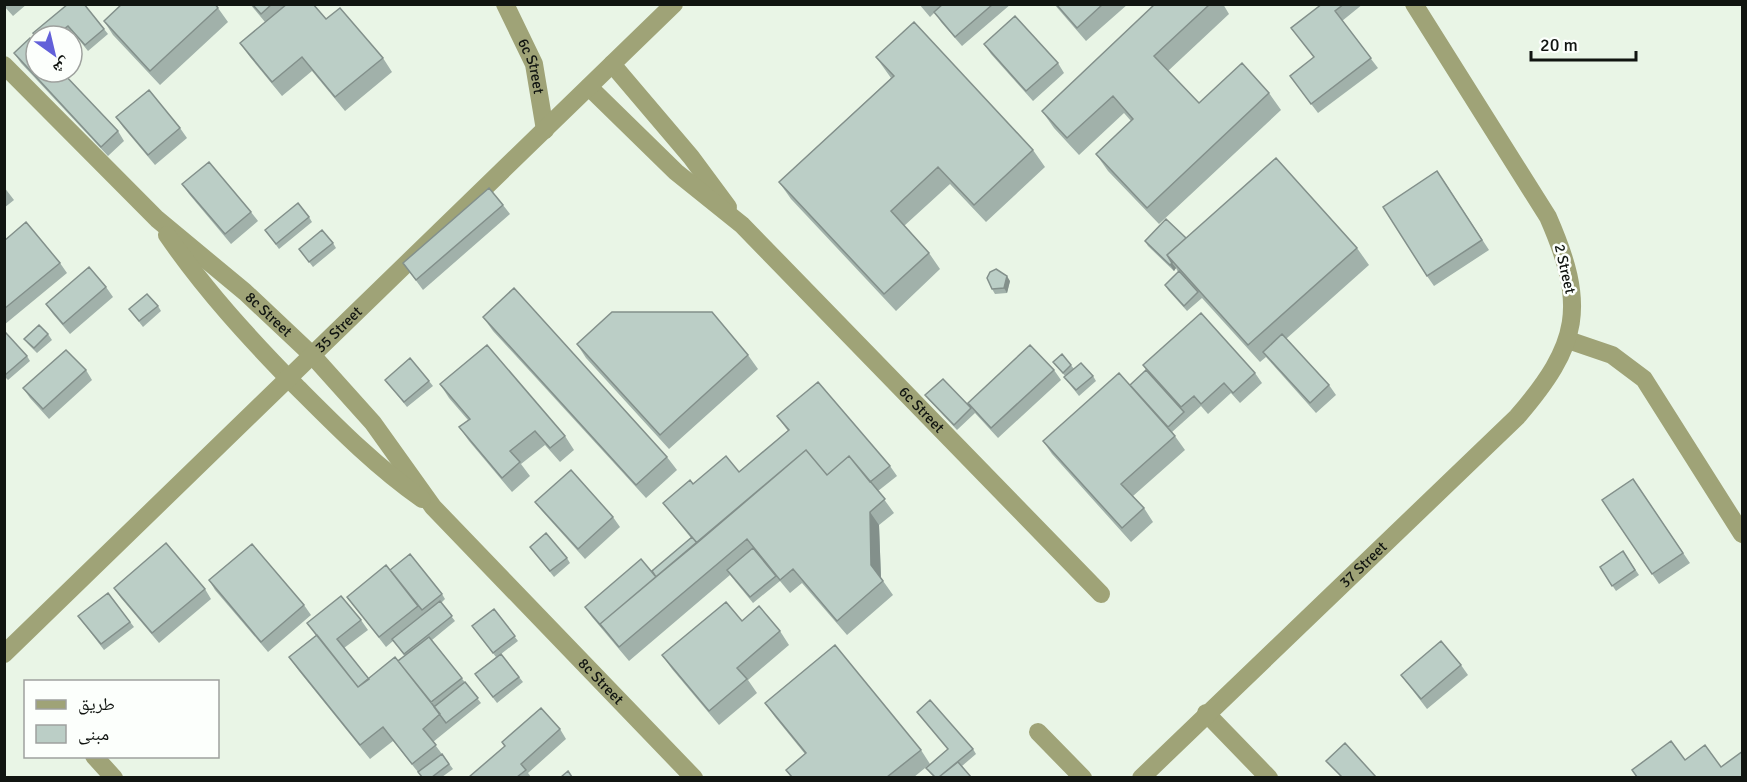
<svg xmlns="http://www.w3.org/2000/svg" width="1747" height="782" viewBox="0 0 1747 782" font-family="Signika,'Noto Naskh Arabic',sans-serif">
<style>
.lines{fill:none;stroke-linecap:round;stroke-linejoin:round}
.street{stroke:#9fa377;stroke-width:18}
.wall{fill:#a1b1aa}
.shaded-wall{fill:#83908b}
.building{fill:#bbcec6;stroke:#83908b;stroke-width:1.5}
.labels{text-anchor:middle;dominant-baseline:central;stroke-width:5;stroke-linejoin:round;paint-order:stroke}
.street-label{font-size:15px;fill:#111511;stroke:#fcfffc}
</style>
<rect width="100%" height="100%" fill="#e9f5e6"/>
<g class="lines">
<g class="street">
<path id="s1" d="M505,4L534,64L545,130"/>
<path d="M612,64L691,157L728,207"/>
<path id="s2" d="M4,65L157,219L245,292L312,355L373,423L433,507L694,778"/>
<path id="s3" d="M589,87L676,172L742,225L1101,594"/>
<path d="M167,235C205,290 249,338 296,386C336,426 375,466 422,499"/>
<path d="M1568,340L1612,355L1644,379L1742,534"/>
<path id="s4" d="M4,654L674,4"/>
<path d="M1206,713L1269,778"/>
<path d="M1038,732L1083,778"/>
<path d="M94,756L114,778"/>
<path id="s5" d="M1141,778L1517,417C1580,344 1587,306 1548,217L1414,4"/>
</g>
</g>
<path class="wall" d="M4,4H27L13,16L4,6Z
M68,4L104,29L108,34L88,51L72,31L68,33L70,36H36Z
M250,4H313L326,19L383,58L392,72L345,111L312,71L282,96L250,57L240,43L265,22Z
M919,4H1011L962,46L941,22L935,12L930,17Z
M1054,4H1128L1086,41Z
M1155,4H1223L1229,14L1168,71L1199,103L1269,93L1281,110L1159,224L1108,171L1096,154L1131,121L1124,113L1079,155L1054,128L1042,111Z
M1322,4H1363L1342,21L1378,68L1318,113L1290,76L1314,57L1291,28Z
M218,8L228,22L160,85L113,35L104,21Z
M984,44L1058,63L1064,73L1033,101L991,54Z
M72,51L80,62L72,69Z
M14,53L118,131L124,141L108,156L21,63Z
M876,57L1033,150L1045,167L986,222L950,184L904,226L929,253L940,269L896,311L791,199L779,182L891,78Z
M116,117L180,128L187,138L155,165L123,127Z
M1444,181L1489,250L1434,286L1427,276Z
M182,184L251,212L258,221L231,244L189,194Z
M4,187L14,200L4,208Z
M503,205L510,214L423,290L403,263Z
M309,217L312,222L279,249L265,230Z
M1186,238L1357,248L1369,265L1286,339L1329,385L1336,395L1316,413L1266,357L1260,362L1202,298L1187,311L1168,290L1165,285L1178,272L1176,268L1174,271L1148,246L1145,241Z
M4,241L60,263L67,273L4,325Z
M333,243L336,248L313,267L299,249Z
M1010,281L1007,293L995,294L992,289Z
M106,287L113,297L70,334L53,314L46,304Z
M158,306L161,311L143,327L129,309Z
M483,317L667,457L677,470L646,498L493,331Z
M4,334L27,356L30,361L8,380L4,376Z
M48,334L52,340L37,353L28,344L24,339Z
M577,344L748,355L758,369L669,449L586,358Z
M1062,354L1074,369L1093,376L1096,381L1079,396L1068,382L1064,377L1065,376L1053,362Z
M1143,365L1255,373L1262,383L1240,403L1231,393L1208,414L1201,406L1172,432L1185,450L1133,496L1144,508L1153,522L1131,542L1052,454L1043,441L1130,385L1146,370Z
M86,370L92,380L49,419L30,398L23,388Z
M1054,370L1061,380L998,438L975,413L957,430L929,400L925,395L971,408Z
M385,380L429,381L433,386L407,407Z
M440,384L565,436L574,450L560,462L545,445L521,464L530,476L512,492L469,441L459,427L468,420L449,398Z
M777,416L890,466L897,476L878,491L894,513L879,525L881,578L893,595L847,635L802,583L790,593L780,581L753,603L730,575L629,661L592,617L585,607L652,571L691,538L663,503L693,484L739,472L788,431Z
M1633,479L1690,563L1659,584L1602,500Z
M535,502L613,517L620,527L585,559L542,511Z
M530,547L567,558L570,563L554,577Z
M1623,551L1639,575L1616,591L1600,567Z
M390,570L442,594L445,599L441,603L455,621L432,640L481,703L433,742L453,769L442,777H422L393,741L370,759L299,671L289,657L316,635L307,623L361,620L368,630L344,648L369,679L398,661L405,656L393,641L386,647L347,597Z
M209,580L304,605L311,615L268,652L215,590Z
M114,588L205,589L211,599L159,643L121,598Z
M108,593L134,627L104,650L78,616Z
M494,609L518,641L501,654L523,682L497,703L475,674L496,657L472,626Z
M742,621L780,631L789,645L748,680L757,693L719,725L672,669L662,655Z
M1461,665L1468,675L1427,709L1401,675Z
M765,703L921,750L930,764L914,777H791L786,770L805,754L775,717Z
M917,712L973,749L976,754L962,766L971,777H934L930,773L926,768L948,749Z
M560,729L566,739L528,773L531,777H469Z"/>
<path class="shaded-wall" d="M1172,263L1176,268L1174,271L1170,265Z
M1007,276L1010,281L1007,293L1004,288Z
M870,512L879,525L881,579L871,565Z"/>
<path class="building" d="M68,4H84L104,29L85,45L68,26L64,29L69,34L67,36H36V37L33,33Z
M122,4H215L218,8L150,71L104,21Z
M252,4H272L261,14Z
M287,4H313L326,19L340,8L383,58L335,97L302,57L272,82L240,43Z
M943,4H993L955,37L934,12Z
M1056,4H1103L1077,28Z
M1155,4H1210L1154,56L1199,103L1242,63L1269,93L1147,208L1096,154L1133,119L1113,96L1067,138L1042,111Z
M1322,4H1344L1335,11L1371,58L1311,104L1290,76L1314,57L1291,28Z
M1015,16L1058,63L1026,91L984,44Z
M914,22L1033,150L974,205L938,167L891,211L929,253L884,294L779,182L894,76L876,57Z
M30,38L36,44V72H62L118,131L101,147L14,53Z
M72,51L76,57L72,60Z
M149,90L180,128L148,155L116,117Z
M1276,158L1357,248L1248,345L1167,255Z
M209,162L251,212L225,234L182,184Z
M1437,171L1482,240L1427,276L1383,207Z
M489,188L503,205L416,280L403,263Z
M298,203L309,217L276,244L265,230Z
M1166,219L1186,238L1167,255L1172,263L1170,265L1145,241Z
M26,222L60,263L4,309V241Z
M322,230L333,243L309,262L299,249Z
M89,267L106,287L63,324L46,304Z
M996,269L1007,276L1004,288L992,289L987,278L990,272Z
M1179,271L1198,292L1184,306L1165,285Z
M514,288L667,457L636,485L483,317Z
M147,294L158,306L139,321L129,309Z
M612,312H712L748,355L660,435L577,344Z
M1201,313L1255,373L1233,393L1224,383L1201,404L1194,396L1181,407L1143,365Z
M39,325L48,334L34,348L24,339Z
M6,333L27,356L5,375L4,334Z
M1282,334L1329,385L1310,403L1263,352Z
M487,345L565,436L550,448L535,431L510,451L520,462L502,478L459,427L470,419L440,384Z
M1030,345L1054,370L991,428L968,403Z
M66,350L86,370L43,409L23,388Z
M1062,354L1071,365L1063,373L1053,362Z
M410,358L429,381L404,402L385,380Z
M1081,363L1093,376L1076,390L1064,377Z
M1146,370L1184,412L1168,427L1130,385Z
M1119,373L1175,436L1121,484L1144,508L1122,528L1043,441Z
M943,379L971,408L954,425L925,395Z
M818,382L890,466L870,482L849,456L827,475L806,450L697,543L663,503L690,480L693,484L726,456L739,472L789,430L777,416Z
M806,450L827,475L849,456L885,499L870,512L871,565L883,581L837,621L793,569L780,580L747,539L619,647L600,624Z
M571,470L613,517L578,549L535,502Z
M1633,479L1683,553L1652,574L1602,500Z
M546,533L567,558L550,571L530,547Z
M692,537L697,543L656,577L652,571Z
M166,543L205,589L152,633L114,588Z
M252,544L304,605L261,642L209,580Z
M753,548L776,576L750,597L727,570Z
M1623,551L1635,570L1612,586L1600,567Z
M410,554L442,594L422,610L390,570Z
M641,559L656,577L600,624L603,628L585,607Z
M386,565L418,606L379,637L347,597Z
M108,593L130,622L101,644L78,616Z
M341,596L361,620L337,639L369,679L358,687L307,623Z
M440,601L452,616L404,654L392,639Z
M726,602L742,621L759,606L780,631L737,668L747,679L709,711L662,655Z
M494,609L515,636L493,653L472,626Z
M317,635L358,687L395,657L440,714L423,729L436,745L412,764L383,727L360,745L289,657Z
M429,637L462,678L431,702L398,661Z
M1441,641L1461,665L1421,699L1401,675Z
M835,645L921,750L887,777H792L786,770L806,753L765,703Z
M501,654L519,677L493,697L475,674Z
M465,682L478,698L446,723L434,707Z
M930,700L973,749L939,777H935L926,768L948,749L917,712Z
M541,708L560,729L521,764L526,770L517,777H469L505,746L502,742Z
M1671,741L1685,760L1705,745L1721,767L1743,751V777H1637L1632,770Z
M1345,743L1376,777H1342L1326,761Z
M442,754L449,764L432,777H422L418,772Z
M958,762L971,777H939Z
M568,771L572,777H561Z"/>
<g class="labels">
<g class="street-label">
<text stroke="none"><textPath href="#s1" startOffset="68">6c Street</textPath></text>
<text transform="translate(1565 269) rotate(77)">2 Street</text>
<text stroke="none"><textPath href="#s2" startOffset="364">8c Street</textPath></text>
<text stroke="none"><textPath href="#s4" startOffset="466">35 Street</textPath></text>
<text stroke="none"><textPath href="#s3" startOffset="464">6c Street</textPath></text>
<text stroke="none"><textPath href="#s5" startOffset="308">37 Street</textPath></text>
<text stroke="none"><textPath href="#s2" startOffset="860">8c Street</textPath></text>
</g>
</g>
<rect width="1747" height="782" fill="none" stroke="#111511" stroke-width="12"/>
<rect x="24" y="680" width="195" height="78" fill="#fcfffc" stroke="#9ea19e" stroke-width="1.5"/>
<rect x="36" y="700" width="30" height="9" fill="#9fa377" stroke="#9ea19e" stroke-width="1.5"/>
<text x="78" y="710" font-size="18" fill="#111511">طريق</text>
<rect x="36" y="725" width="30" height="18" fill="#bbcec6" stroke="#9ea19e" stroke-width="1.5"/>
<text x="78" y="740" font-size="18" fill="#111511">مبنى</text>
<g transform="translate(54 54) rotate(146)"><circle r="28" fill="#fcfffc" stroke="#9ea19e" stroke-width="1.5"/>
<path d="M0-4.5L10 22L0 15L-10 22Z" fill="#6260d9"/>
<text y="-9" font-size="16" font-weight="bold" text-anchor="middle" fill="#111511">ش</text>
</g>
<path d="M1531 51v9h105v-9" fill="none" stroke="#111511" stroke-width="3"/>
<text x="1540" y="51" font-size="18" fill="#111511" stroke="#fcfffc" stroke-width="4.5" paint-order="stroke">20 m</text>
</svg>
